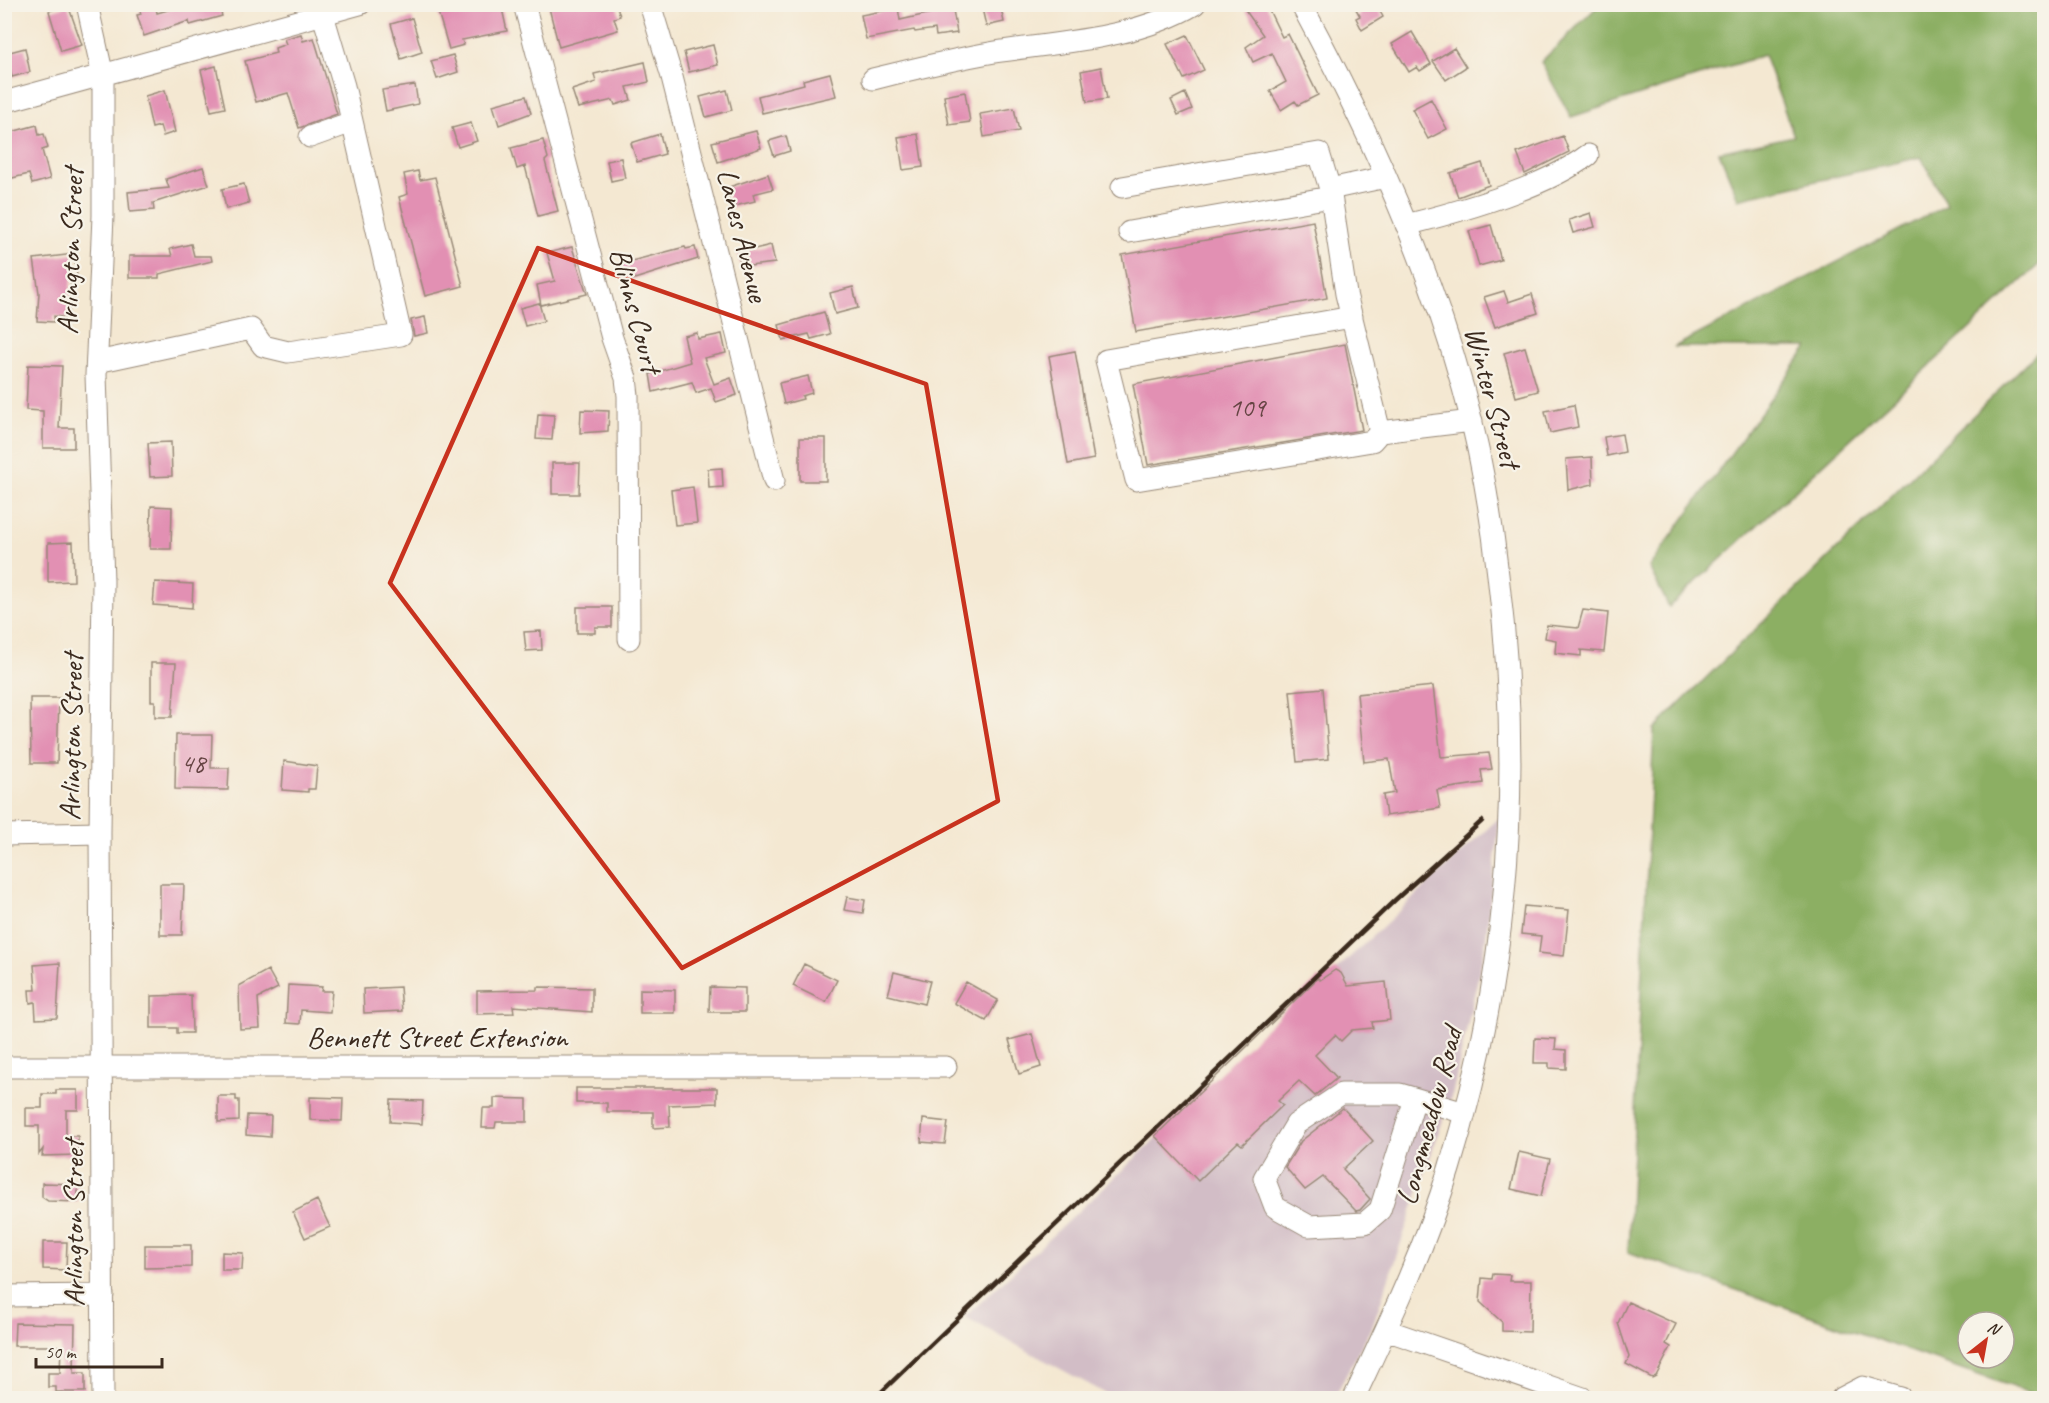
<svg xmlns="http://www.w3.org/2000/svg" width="2049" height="1403" viewBox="0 0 2049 1403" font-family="Caveat,sans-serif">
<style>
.industrial{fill:#d2bdc6}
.forest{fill:#8caf63;stroke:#646c40;stroke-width:1.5;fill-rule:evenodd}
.building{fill:#e290b3}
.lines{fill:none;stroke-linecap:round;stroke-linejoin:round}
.minor-casing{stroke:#988978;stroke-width:23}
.minor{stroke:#fff;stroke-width:21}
.rail{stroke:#3b2a1e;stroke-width:4.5}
.marked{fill:none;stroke:#c8321e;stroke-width:4.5;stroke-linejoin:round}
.labels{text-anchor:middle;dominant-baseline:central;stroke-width:4.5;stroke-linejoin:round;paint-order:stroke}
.number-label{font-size:27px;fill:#654443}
.street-label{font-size:30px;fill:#3b2a1e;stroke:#f7f3e8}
</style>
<rect width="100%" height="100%" fill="#f7f3e8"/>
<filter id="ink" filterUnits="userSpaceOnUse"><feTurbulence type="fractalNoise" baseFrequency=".0167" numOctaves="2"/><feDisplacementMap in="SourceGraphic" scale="12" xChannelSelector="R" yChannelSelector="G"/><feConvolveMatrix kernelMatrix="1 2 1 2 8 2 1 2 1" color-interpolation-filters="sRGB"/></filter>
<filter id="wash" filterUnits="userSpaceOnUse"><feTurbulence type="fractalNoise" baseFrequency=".008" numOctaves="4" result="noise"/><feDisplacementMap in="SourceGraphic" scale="24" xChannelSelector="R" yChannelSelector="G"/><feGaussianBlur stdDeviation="1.35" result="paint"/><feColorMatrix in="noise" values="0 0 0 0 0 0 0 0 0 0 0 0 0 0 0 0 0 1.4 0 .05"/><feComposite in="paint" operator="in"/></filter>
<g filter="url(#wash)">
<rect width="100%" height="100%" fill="#f4e8d2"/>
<path class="industrial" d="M1500,817L1485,945L1453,1091L1373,1324L1334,1398H1114L965,1317Z"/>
<path class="forest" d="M1600,4L2044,5V260L1669,607L1649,567L1808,347H1674L1947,205L1921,157L1738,199L1719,152L1794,136L1764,55L1571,117L1541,62Z
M2044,346V1398H2029L2030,1393L1628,1252L1654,729ZM1968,1322H2004V1358H1968Z"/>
<g id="blocks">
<path class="building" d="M138,4H155L157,13L189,4H218L222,16L190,25L189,21L144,36L137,15L141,14Z
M466,4H501L507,31L462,40L464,45L449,49L438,12Z
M548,4H616L620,16L614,18L618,30L559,47Z
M931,4H952L957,33L936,36L935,29L915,32L914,30L866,39L861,15L898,8L900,20L932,13Z
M981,4H1000L1004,22L986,26Z
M1241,4H1266L1282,37L1288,34L1318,95L1298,105L1295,101L1281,110L1270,91L1286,82L1272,53L1253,62L1246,47L1263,35Z
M1353,4H1376L1383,17L1362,30L1356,18L1360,16Z
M68,5L82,45L61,51L49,11Z
M412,18L422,52L401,59L391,24Z
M1412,32L1431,64L1420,71L1417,67L1409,72L1392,44Z
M301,34L303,41L314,38L337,114L299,128L288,93L256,102L245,61L276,53L275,48L286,44L284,39Z
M1187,35L1204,70L1184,79L1167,44Z
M713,45L718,65L689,72L684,52Z
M25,48L30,72L12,77L6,53Z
M1454,48L1466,67L1446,80L1433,61Z
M453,55L458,72L437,79L431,61Z
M645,62L649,82L627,87L631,100L615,105L613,100L578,108L572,90L596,82L594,74Z
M216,66L225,108L211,111L201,70Z
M1101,67L1107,99L1087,102L1081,71Z
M830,73L836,96L762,113L758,96L804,84L803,80Z
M415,85L418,104L386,111L382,90Z
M165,90L175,132L163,136L160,126L152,128L145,96Z
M727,90L732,110L706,117L700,97Z
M965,92L970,122L949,125L944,96Z
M1185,93L1192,109L1178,115L1171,100Z
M526,96L531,113L499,125L493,105Z
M1431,99L1447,129L1428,139L1412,109Z
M1014,108L1019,131L984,137L980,114Z
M471,123L477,141L458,147L452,128Z
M37,125L39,135L44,134L48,148L42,150L50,179L32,184L29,174L4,180V134Z
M756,131L761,148L718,162L712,142Z
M660,134L665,154L637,162L631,143Z
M918,134L923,167L903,170L898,137Z
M786,136L790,151L774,156L769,141Z
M1563,136L1569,152L1525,174L1517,153Z
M543,140L548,158L545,161L558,211L538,216L525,166L517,169L511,148Z
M621,158L625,178L611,181L607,161Z
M1482,163L1489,185L1458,197L1450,173Z
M203,167L209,185L153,203L154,210L130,212L128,192L169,188L166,179Z
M418,171L420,180L435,177L463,286L425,296L399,197L408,194L404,174Z
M768,174L773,189L753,194L755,201L731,207L726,188Z
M244,184L249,203L226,209L222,189Z
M1591,213L1595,227L1573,233L1569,220Z
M1313,221L1327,298L1136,332L1122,255Z
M1491,225L1501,260L1479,266L1469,231Z
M191,244L194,256H211L212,261L159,274V278H129V256H172L170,249Z
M771,245L775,263L741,267L738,253Z
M572,247L587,294L541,305L537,285L555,281L547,253Z
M685,247L686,249L695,247L698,259L625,282L620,264Z
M74,254L77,276L71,280L68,318L54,316V322L37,321L39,293L34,259Z
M853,287L858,308L835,314L830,293Z
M1504,291L1508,302L1532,294L1538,313L1495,327L1484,297Z
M539,303L544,321L525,326L520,308Z
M824,312L830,334L811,339L809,334L783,340L779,325Z
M425,317L428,333L414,336L411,320Z
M697,333L698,339L722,334L726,353L704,358L714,384L731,378L737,395L716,402L711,388L696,393L692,382L653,392L650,374L690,362L684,336Z
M1345,344L1362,430L1148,465L1133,384Z
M1525,347L1538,391L1516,397L1504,353Z
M1075,351L1094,459L1068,464L1049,356Z
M28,365L62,366L59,428H74V448H43V411L26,410Z
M808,376L812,393L802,396L803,399L784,404L779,383Z
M1574,405L1578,427L1550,433L1545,411Z
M581,410L609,411L608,431L580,433Z
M538,414L554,415L552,440L536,439Z
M1622,434L1625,452L1607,456L1604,437Z
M800,438H826V481H800Z
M171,442L172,476L150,477L148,443Z
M1592,457L1593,484L1568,490L1566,459Z
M552,463H580L579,494H552Z
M722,468L723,487L709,488L708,469Z
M693,487L697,523L675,525L671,490Z
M151,506L172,507L171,549H150Z
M73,542L74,581L48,582V543Z
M155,582L193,584L192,608L153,605Z
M577,607H612V627H595V633H577Z
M1583,610L1608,613L1604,652L1581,650V656L1555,653L1556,640L1545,638L1547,625L1578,628Z
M541,631L542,650L526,651L524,632Z
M151,663H176L172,717H155V701H151Z
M1433,686L1441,757L1489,753L1492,769L1481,770L1483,783L1437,790L1440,808L1386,816L1383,795L1395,793L1389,759L1364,762L1357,694Z
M1323,688L1329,759L1297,762L1290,691Z
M30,698H59L57,763H31Z
M176,735H212L211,768H229L228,790L175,789Z
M284,761L317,766L315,789H308V792L282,790Z
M160,884H184L182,935H160Z
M847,897L865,900L863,913L844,910Z
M1524,906L1569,910L1564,956L1539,953L1541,936L1521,934Z
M60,963L57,1018L36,1019L35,1002L30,1003L29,990H36L34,965Z
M804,964L837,980L826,1002L793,986Z
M268,970L278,988L258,998L260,1028L240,1029L239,986Z
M1335,970L1341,973L1348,986L1386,982L1390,1020L1372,1022L1373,1028L1352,1030L1341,1041L1335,1035L1315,1055L1337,1078L1315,1096L1299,1081L1278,1101L1283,1105L1242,1145L1238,1142L1198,1181L1155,1136L1318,978L1320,980Z
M894,972L930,981L924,1004L888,995Z
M966,982L998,1000L986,1021L954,1003Z
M288,985L322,987L321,991H332L330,1012L301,1010L300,1024L286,1023Z
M400,987L402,1011L364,1013L363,989Z
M537,987L592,988V1012L513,1006L514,1013L477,1014V991L537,990Z
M710,987L745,988V1012H709Z
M640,989L675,990V1013H640Z
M191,995L192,1033H177V1028H151V996Z
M1032,1034L1041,1067L1019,1074L1009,1040Z
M1535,1038L1556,1039L1555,1049L1566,1050V1069L1549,1068V1063H1534Z
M576,1088H717V1103L669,1105L670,1127L653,1128V1112H607V1103H576Z
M56,1090H78V1110H66V1136H78V1155L42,1156L43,1149L39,1154V1126H26V1108H42V1094H56Z
M218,1096H236V1100H239V1121L218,1122Z
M310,1097L343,1098L342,1121L310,1120Z
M494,1098L527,1099V1122H496L495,1128H482L483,1108H494Z
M391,1100L423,1101L422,1124L390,1122Z
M1343,1108L1373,1141L1343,1169L1370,1199L1360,1210L1356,1211L1323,1177L1305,1190L1285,1167L1301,1141Z
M247,1115L271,1116L270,1137L246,1135Z
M923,1119L948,1122L945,1144L921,1142Z
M1519,1152L1550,1159L1541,1196L1511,1189Z
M42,1183L78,1184V1202L48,1201L42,1197Z
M317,1200L330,1227L305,1238L293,1212Z
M43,1242H67L66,1270L43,1269Z
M145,1245H191V1267L145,1268Z
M222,1252L243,1253L242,1270H222Z
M1493,1274L1510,1275L1509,1281H1531L1530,1332L1502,1331V1322L1480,1302L1482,1278L1492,1279Z
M1628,1302L1676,1324L1666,1344L1671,1347L1656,1376L1652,1378L1626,1364L1629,1357L1618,1323Z
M15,1323L75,1324L74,1373H85V1392H56V1387H48V1373H60L61,1346H14Z"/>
</g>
</g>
<g filter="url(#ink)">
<use href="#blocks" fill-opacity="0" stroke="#988978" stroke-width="1.5"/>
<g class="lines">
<g class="minor-casing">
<path id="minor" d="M87,4L103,76V216L96,375L103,581L100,833L103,1398
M524,4L612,338L626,378L628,396L629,639
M650,4L672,77L774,481
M1301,4C1367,126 1426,255 1463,388C1480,449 1491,512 1498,575C1523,775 1509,976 1449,1169C1425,1248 1389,1323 1354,1398
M873,79C913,69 954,59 995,52C1061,42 1136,39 1195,4
M4,102L360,4
M310,137L352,122
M1386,177L1330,189L1346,294L1380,432L1472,421
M1122,187L1319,153L1330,189
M1406,225C1458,212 1546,187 1588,155
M1129,232L1331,197
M1352,317L1106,360L1136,480L1372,441L1380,432
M97,362L251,329L263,346L288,352L401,335L344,86L323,15
M4,835L100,833
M4,1067H946
M1415,1099L1380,1210L1365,1223L1309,1226L1275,1207L1264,1178L1296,1124L1341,1094H1400L1465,1113
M4,1296L103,1295
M1386,1330L1583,1398
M1842,1398L1863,1387L1901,1398"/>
</g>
<use href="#minor" class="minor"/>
<path class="rail" d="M875,1398L1394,901L1482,821"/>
</g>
</g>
<path class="marked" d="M538,248L926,384L998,801L682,968L390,583Z"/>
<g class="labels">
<g class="number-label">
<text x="1247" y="407">109</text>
<text x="193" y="763">48</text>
</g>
<g class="street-label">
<text transform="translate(743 235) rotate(76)">Lanes Avenue</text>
<text transform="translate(70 251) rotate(-88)">Arlington Street</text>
<text transform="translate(636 310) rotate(75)">Blinns Court</text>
<text transform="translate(1493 397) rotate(75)">Winter Street</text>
<text transform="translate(71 737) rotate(-89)">Arlington Street</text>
<text x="437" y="1037">Bennett Street Extension</text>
<text transform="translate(1429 1116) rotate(-75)">Longmeadow Road</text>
<text transform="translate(73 1223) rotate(-90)">Arlington Street</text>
</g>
</g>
<rect width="2049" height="1403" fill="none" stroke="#f7f3e8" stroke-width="24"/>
<g transform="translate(1986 1340) rotate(31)"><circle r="28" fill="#f7f3e8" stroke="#aca397" stroke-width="1.5"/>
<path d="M0-4.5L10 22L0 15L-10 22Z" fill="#c8321e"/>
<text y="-9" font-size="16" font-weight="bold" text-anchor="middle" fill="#3b2a1e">N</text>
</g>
<path d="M36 1358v9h126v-9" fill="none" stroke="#3b2a1e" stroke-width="3"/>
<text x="45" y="1358" font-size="18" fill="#3b2a1e" stroke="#f7f3e8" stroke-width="4.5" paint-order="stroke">50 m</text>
</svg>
